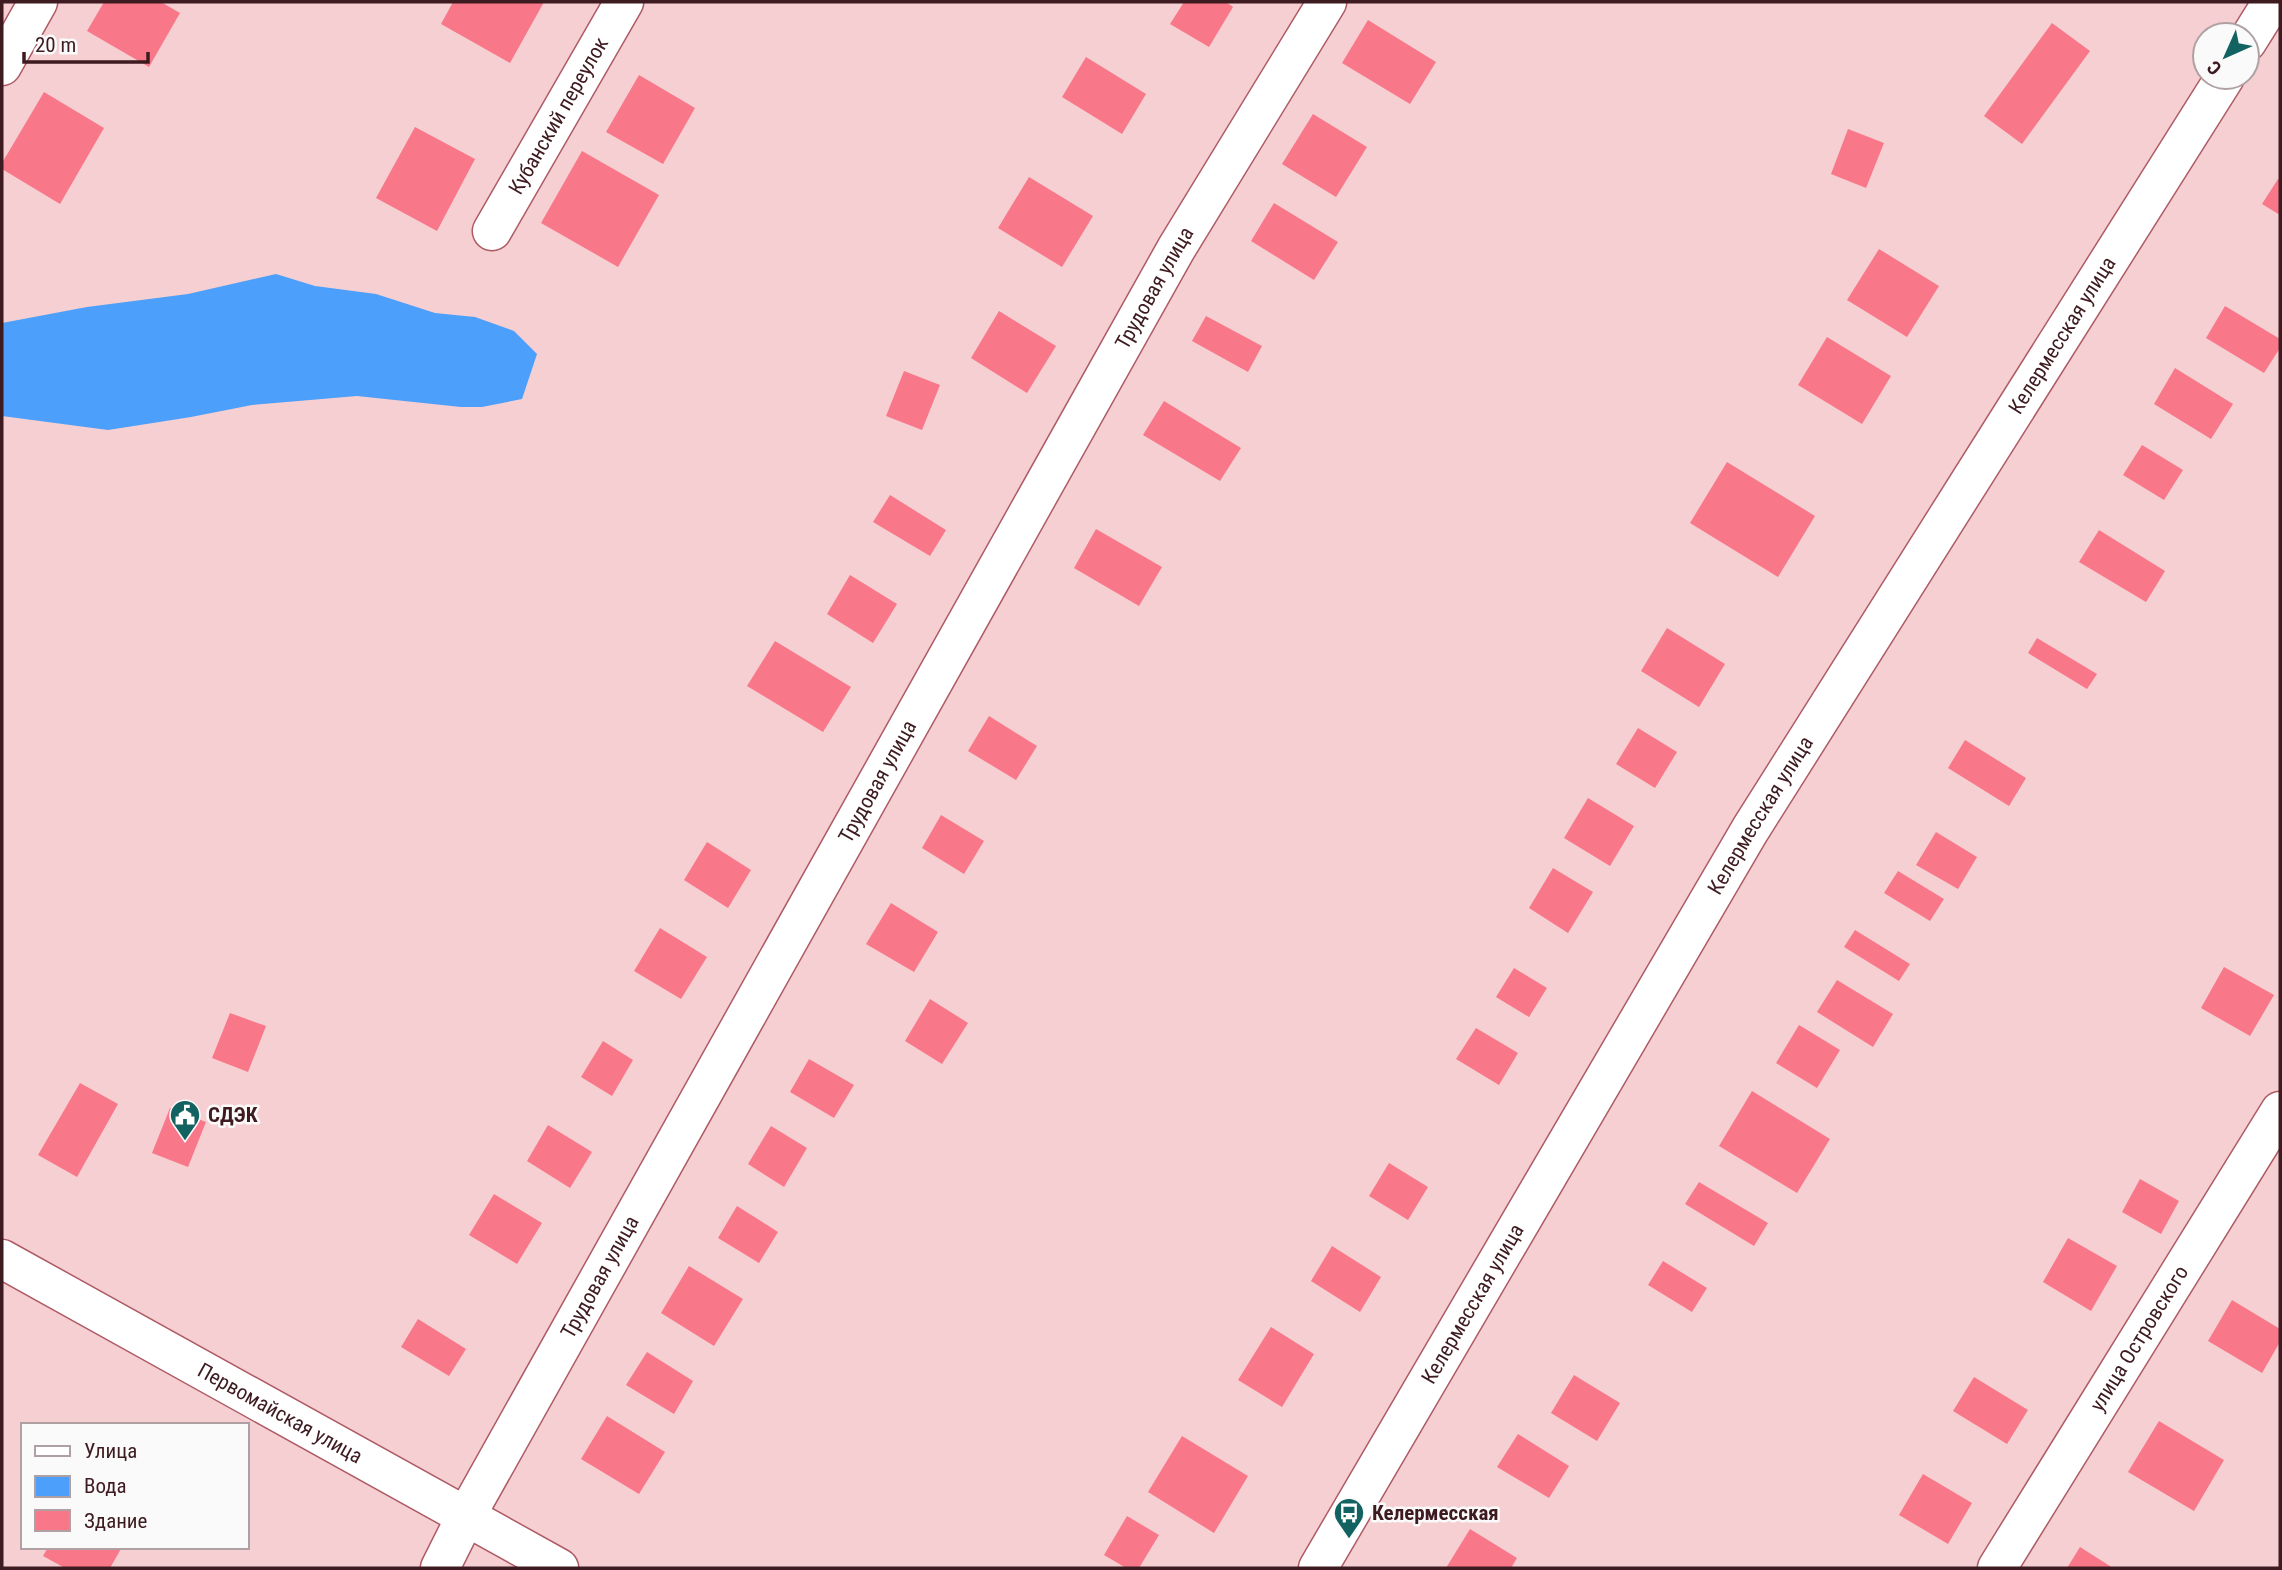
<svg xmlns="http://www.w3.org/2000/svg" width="2282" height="1570" viewBox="0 0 2282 1570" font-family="'Roboto Condensed',sans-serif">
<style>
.water{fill:#4c9ffa}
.building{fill:#f8788a}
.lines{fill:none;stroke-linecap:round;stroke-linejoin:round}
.minor-casing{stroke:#ae5b66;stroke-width:41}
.tertiary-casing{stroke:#ae5b66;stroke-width:41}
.secondary-casing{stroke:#ae5b66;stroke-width:41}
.minor{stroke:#fff;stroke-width:38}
.tertiary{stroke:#fff;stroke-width:38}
.secondary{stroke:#fff;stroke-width:38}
.labels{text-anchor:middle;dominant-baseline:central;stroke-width:5;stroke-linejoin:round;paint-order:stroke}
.street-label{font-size:21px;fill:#3e1b20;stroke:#fafafa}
.poi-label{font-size:21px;font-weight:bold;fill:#3e1b20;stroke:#fafafa;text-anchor:start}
</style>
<rect width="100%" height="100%" fill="#f5cfd1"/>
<path class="water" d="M276,274L315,286L376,294L435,313L475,317L514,331L537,354L522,399L482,407H461L357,396L252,405L191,417L108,430L2,416V323L87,307L188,294Z"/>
<path class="building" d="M104,2H161L180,13L149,67L87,31Z
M453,2H544L510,63L441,24Z
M1184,2H1226L1233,7L1209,47L1170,24Z
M1368,20L1436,62L1410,104L1342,63Z
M2052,23L2090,51L2022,144L1984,116Z
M1086,57L1146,94L1122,134L1062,97Z
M639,75L695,108L663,164L606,132Z
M44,92L104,128L60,204L2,169V163Z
M1313,114L1367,147L1336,197L1282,164Z
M415,127L475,159L437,231L376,198Z
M1848,129L1884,143L1866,188L1831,174Z
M582,151L659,195L618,267L541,223Z
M1029,177L1093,216L1062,267L998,228Z
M2278,179L2280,180V215L2262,204Z
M1274,203L1338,242L1314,280L1251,241Z
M1879,249L1939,286L1907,337L1847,300Z
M2225,306L2280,339V348L2264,373L2206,338Z
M999,311L1056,346L1027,393L971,358Z
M1206,316L1262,346L1248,372L1192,341Z
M1827,337L1891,376L1862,424L1798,385Z
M2175,368L2233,404L2211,439L2154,404Z
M904,371L940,385L922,430L886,416Z
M1164,401L1241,448L1220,481L1143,435Z
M2142,445L2183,470L2164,500L2123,475Z
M1727,462L1815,516L1778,577L1690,523Z
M890,495L946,530L930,556L873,522Z
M1096,529L1162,567L1139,606L1074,568Z
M2099,530L2165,571L2146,602L2079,562Z
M850,575L897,604L873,643L827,614Z
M1667,628L1725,664L1699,707L1641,671Z
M2037,638L2097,674L2087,689L2028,653Z
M775,641L851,687L823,732L747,686Z
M989,716L1037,746L1016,780L968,751Z
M1638,728L1677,752L1655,788L1616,764Z
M1965,740L2026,778L2009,806L1948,768Z
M1588,798L1634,826L1610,866L1564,838Z
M941,815L984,841L964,874L922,848Z
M1936,832L1977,857L1958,889L1916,865Z
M707,842L751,870L728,908L684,880Z
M1553,868L1593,892L1568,933L1529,908Z
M1898,871L1944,899L1930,921L1884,893Z
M891,903L938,932L914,972L866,944Z
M660,928L707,957L681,999L634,971Z
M1855,930L1910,964L1899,981L1844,947Z
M2224,967L2274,995L2250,1036L2201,1008Z
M1514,968L1547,988L1529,1017L1496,997Z
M1837,980L1893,1014L1873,1047L1817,1012Z
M930,999L968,1023L942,1064L905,1041Z
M230,1013L266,1026L248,1072L212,1058Z
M1799,1025L1840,1050L1817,1088L1776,1063Z
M1476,1028L1518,1053L1499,1085L1456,1059Z
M603,1041L633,1060L612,1096L581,1077Z
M809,1059L854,1085L834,1118L790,1092Z
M80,1083L118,1104L77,1177L38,1155Z
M1752,1091L1830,1139L1797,1193L1719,1146Z
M170,1108L206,1122L188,1167L152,1153Z
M548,1125L592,1152L570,1188L527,1161Z
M771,1126L807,1148L784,1187L748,1164Z
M1389,1163L1428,1187L1408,1220L1369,1196Z
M2140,1179L2179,1201L2161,1234L2122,1212Z
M1699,1182L1768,1223L1754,1246L1685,1204Z
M494,1194L542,1223L517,1264L469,1235Z
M737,1206L778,1232L759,1263L718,1238Z
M2068,1238L2117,1266L2091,1311L2043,1282Z
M1332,1246L1381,1277L1360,1312L1311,1281Z
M1663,1261L1707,1288L1692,1312L1648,1285Z
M689,1266L743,1299L714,1346L661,1313Z
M2232,1300L2280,1329V1342L2262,1373L2208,1341Z
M418,1319L466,1349L449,1376L401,1347Z
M1271,1327L1314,1354L1282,1407L1238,1380Z
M647,1352L693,1381L674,1414L626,1385Z
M1574,1375L1620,1403L1597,1441L1551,1413Z
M1974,1377L2028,1410L2007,1444L1953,1411Z
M607,1416L665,1452L639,1494L581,1459Z
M2159,1421L2224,1460L2194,1511L2128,1472Z
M1518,1434L1569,1466L1549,1498L1497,1467Z
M1182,1436L1248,1476L1214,1533L1148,1492Z
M1923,1474L1972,1503L1948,1544L1899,1515Z
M1127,1516L1159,1535L1139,1568H1126L1104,1555Z
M1470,1529L1517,1558L1511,1568H1446Z
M48,1547H122L110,1568H65L43,1556Z
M2080,1547L2113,1568H2067Z"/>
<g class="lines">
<g class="minor-casing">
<g id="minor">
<path d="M2,66L38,2"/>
<path id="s1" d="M492,231L624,2"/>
<path id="s2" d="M440,1568L466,1516L1176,249L1327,2"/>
<path id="s3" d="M1997,1568L2280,1111"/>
</g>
</g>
<g class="tertiary-casing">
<g id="tertiary">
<path d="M2247,42L2272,2"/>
<path id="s4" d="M1318,1568L1750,830L2225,77"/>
</g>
</g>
<g class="secondary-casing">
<g id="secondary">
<path id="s5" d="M2,1259L559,1568"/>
</g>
</g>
<use href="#minor" class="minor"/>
<use href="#tertiary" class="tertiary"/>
<use href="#secondary" class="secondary"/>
</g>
<defs>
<g id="civic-pin" transform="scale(1.575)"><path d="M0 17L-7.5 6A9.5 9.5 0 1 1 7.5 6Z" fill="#126261" stroke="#fafafa"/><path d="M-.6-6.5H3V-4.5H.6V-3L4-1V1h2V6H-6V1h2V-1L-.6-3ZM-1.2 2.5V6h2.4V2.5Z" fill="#fff"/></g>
<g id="bus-pin" transform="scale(1.575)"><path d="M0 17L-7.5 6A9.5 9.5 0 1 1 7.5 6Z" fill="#126261" stroke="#fafafa"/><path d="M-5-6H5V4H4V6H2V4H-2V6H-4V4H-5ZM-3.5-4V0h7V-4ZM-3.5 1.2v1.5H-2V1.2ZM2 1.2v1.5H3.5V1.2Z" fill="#fff"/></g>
</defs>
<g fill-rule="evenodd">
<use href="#civic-pin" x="185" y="1115"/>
<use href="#bus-pin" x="1349" y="1513"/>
</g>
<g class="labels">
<g class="street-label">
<text stroke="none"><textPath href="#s1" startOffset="133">Кубанский переулок</textPath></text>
<text stroke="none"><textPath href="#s2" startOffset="1466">Трудовая улица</textPath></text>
<text stroke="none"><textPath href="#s4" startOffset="1440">Келермесская улица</textPath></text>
<text stroke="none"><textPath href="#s2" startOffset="900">Трудовая улица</textPath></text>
<text stroke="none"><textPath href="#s4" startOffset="873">Келермесская улица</textPath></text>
<text stroke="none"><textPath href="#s2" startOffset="332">Трудовая улица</textPath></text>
<text stroke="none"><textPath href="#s4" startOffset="306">Келермесская улица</textPath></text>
<text stroke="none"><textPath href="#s3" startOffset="270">улица Островского</textPath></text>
<text stroke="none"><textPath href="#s5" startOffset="318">Первомайская улица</textPath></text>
</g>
<g class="poi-label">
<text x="208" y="1115">СДЭК</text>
<text x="1372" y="1513">Келермесская</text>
</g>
</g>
<rect width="2282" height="1570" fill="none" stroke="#3e1b20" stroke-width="7"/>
<rect x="21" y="1423" width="228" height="126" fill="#fafafa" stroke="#afa1a3" stroke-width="2"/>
<rect x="35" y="1446" width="35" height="10" fill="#ffffff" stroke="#afa1a3" stroke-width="2"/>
<text x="84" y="1458" font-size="21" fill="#3e1b20">Улица</text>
<rect x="35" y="1476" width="35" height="21" fill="#4c9ffa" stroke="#afa1a3" stroke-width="2"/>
<text x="84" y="1493" font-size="21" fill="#3e1b20">Вода</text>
<rect x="35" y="1510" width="35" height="21" fill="#f8788a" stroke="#afa1a3" stroke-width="2"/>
<text x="84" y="1528" font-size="21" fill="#3e1b20">Здание</text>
<g transform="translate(2226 56) rotate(225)"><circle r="33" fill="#fafafa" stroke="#afa1a3" stroke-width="2"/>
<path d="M0-5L12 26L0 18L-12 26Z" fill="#126261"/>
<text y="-10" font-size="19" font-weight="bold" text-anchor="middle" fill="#3e1b20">С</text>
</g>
<path d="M24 52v10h124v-10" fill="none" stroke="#3e1b20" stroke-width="3.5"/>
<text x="35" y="52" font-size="21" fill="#3e1b20" stroke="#fafafa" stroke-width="5" paint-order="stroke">20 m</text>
</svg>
